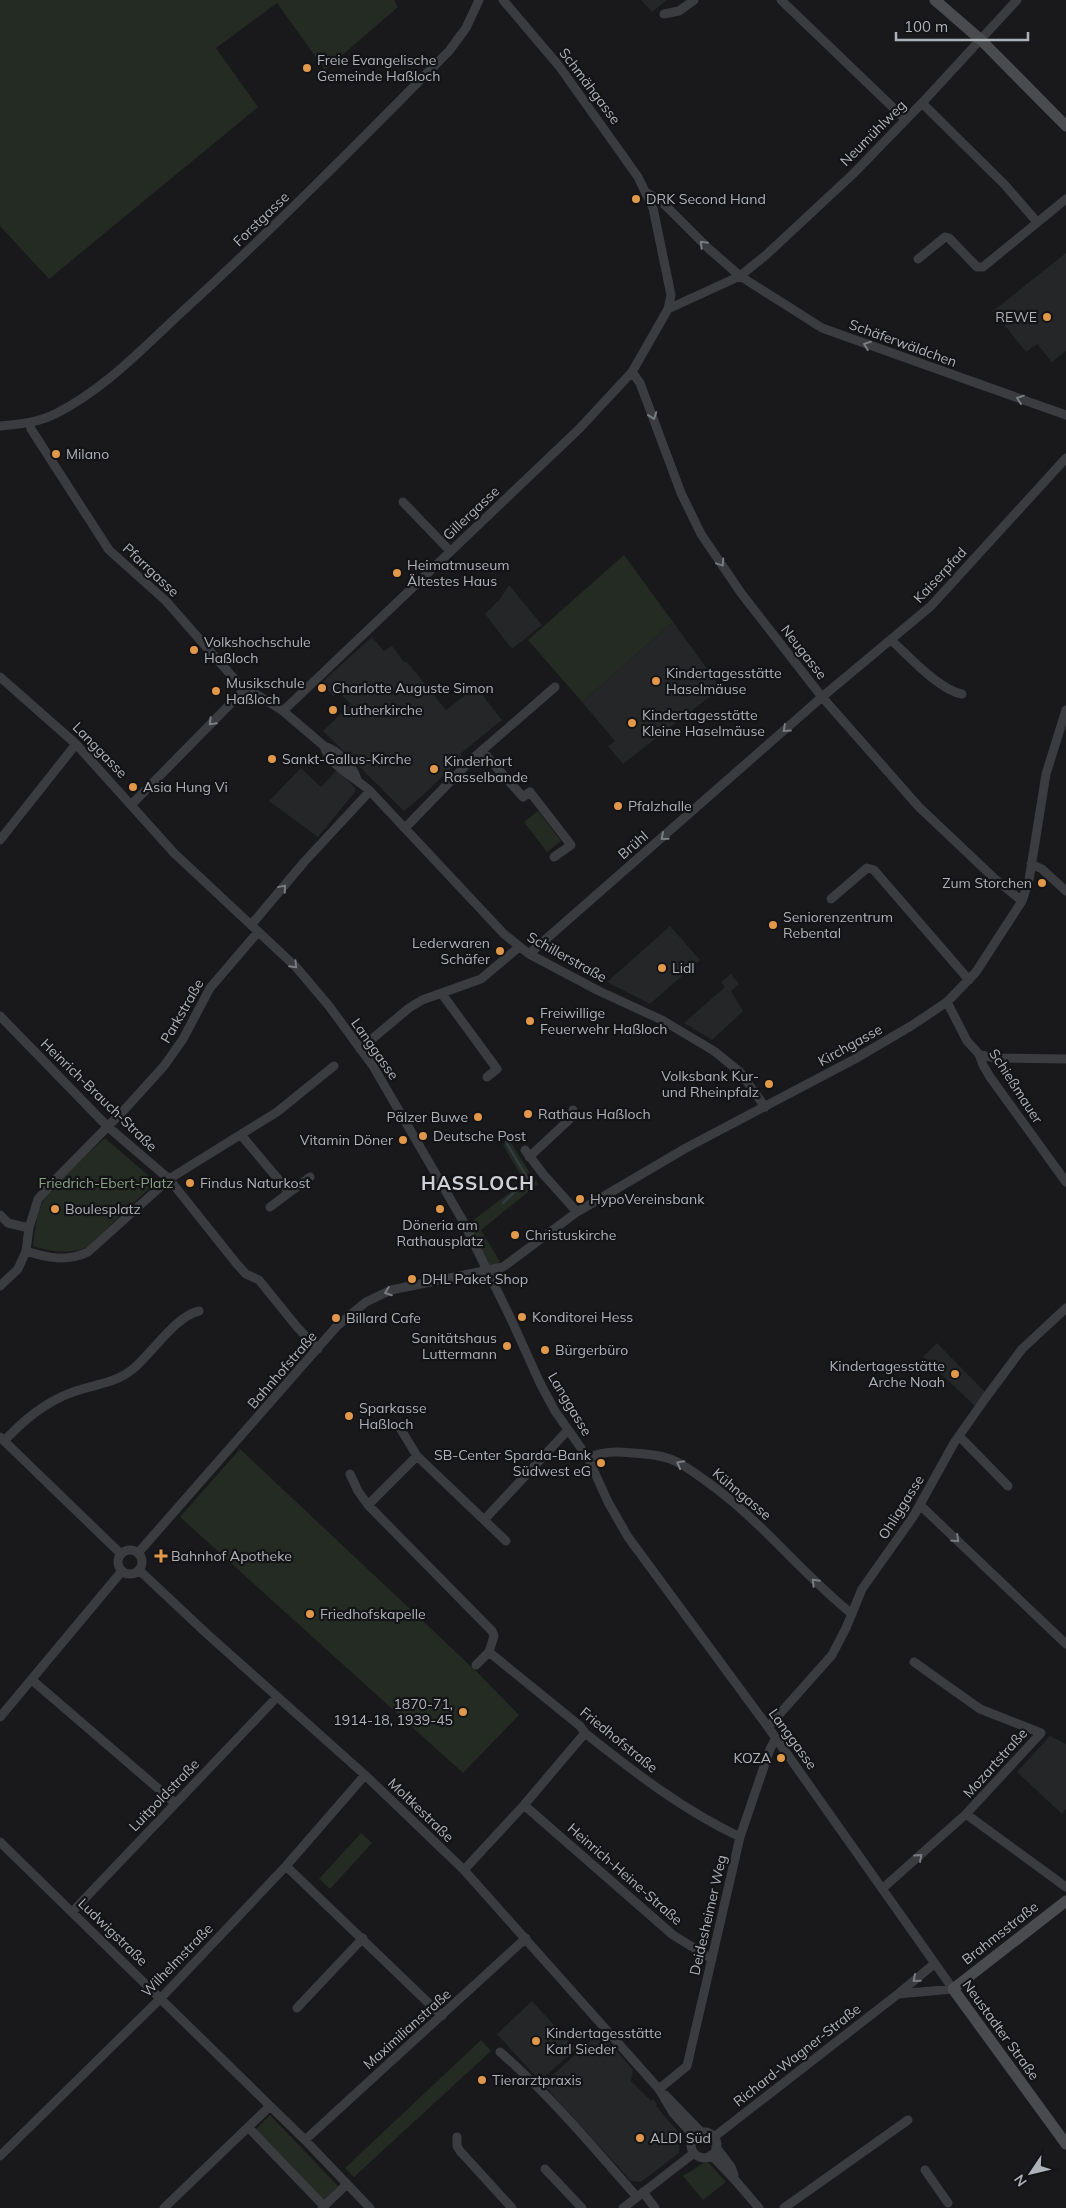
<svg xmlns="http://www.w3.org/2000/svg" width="1066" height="2208" viewBox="0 0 1066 2208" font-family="Mulish,sans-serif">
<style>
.built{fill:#252628}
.green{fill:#232b23}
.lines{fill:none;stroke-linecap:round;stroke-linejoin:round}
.stream{stroke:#323c40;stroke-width:2.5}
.street{stroke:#3a3c40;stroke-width:9}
.secondary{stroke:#494b4f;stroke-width:11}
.oneway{stroke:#797d83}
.poi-dot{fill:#e2984a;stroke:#141416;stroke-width:2}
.labels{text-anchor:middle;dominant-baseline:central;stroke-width:4.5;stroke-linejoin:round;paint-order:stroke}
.poi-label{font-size:14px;fill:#adb2b9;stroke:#141416;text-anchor:start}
.street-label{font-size:14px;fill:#adb2b9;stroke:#141416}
.park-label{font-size:14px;fill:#88a286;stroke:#141416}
.district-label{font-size:19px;font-weight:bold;letter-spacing:1px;fill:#cdd1d6;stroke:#141416}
</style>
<rect width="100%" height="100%" fill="#19191b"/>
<path class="built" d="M641,0H667L652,12Z
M1066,253V351L1052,362L1037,344L1026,352L993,311Z
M509,585L542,625L512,649L485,614L500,599Z
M673,622L721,688L623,764L608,746L615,741L582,702Z
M372,637L384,651L392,646L404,662H407L446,710L476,687L502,720L460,754L463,757L421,797L404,811L323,731L351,704L339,692L333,696L321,683Z
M301,768L321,787L337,770L355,788V792L318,837L269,801Z
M670,926L700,960L650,1004L607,982Z
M731,974L739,984L731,991L743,1011L712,1040L684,1023L725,987L721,982Z
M937,1343L985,1392L975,1406L923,1357Z
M1050,1736L1066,1744V1809L1062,1814L1017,1772Z
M532,2001L576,2049L540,2081L497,2034Z
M600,2032L633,2070L631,2081L651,2101L653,2099L657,2104L656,2106L680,2134L679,2153L641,2182L631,2181L543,2084Z"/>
<path class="green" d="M0,0H394L398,7L325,70L277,3L216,48L258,107L49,279L0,226Z
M624,555L673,622L582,702L528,640Z
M538,811L561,841L547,852L524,822Z
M105,1138L156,1182L87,1247C68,1255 52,1252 33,1246C35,1231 36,1213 44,1200C58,1176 85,1157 105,1138Z
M510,1141L530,1173L522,1177L503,1145Z
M532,1176L538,1184L481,1230L500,1262L489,1268L468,1224Z
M240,1449L476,1671L519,1715L463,1773L180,1517Z
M361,1833L372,1843L330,1889L319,1879Z
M481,2040L491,2051L354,2177L345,2168Z
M270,2115L338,2186L324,2200L256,2129Z
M707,2161L726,2182L703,2200L683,2176Z"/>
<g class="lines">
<path class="stream" d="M503,1203L528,1179L506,1142"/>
<path class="street" d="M781,0L906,120
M664,14L679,11L694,0
M922,103L1005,185L1037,222
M647,193L661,201L708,248L740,276L822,328L1066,415
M918,259L945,237L949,238L977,267H983L1066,199
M668,309L740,276L766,255L853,174L922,103L1017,0
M632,372L640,383L681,493L701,534L741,593L822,697L919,807L994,878L1022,901
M30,423L31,429L109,550L166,601L237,682L283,711L324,746C338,750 353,766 357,779
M0,426C19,424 37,423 55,414C104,390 144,347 184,310C275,227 362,139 449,51L466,28L479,0
M403,502L450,551
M891,640C909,656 939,690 962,694
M0,677L76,744L174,853L296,967L329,1006L373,1066L463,1221L511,1319L540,1383L555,1411L588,1458L608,1502L628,1537L768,1727L953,1989L898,1994
M283,711L579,429L632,372L668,309L671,295L653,208L638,177L559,66L503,0
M324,746C330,767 355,777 370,791L504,934L529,954L599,991L662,1020L714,1051L740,1072L765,1107
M482,751L523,797L530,792L571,845L554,857
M132,804L246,688
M405,828L471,760L555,687
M0,840L76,744
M1031,864L1042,869L1066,891
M831,899L867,868L874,870L969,980
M251,925L305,861L370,791
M529,954L822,697L931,606L1066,458
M442,994L497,1069L487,1077
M947,1002L967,1041L979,1054L983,1065L990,1077L1066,1182
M0,1016L107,1126L169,1179L236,1263L246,1274L259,1280L297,1327L318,1349
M360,1049L409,1008L422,1000L481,979L519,947
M979,1054L994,1058L1066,1059
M241,1135L289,1192
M525,1150L543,1174L577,1212
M529,1157L571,1118L573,1110
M270,1207L310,1177
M0,1215L8,1223L29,1228
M26,1251C47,1258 67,1262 88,1252L169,1179L277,1112L334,1066
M0,1286L18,1269L26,1251L29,1228L38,1199L54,1181L125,1109L164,1066L183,1039L210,988L258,932
M400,1428L417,1456L506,1541
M959,1436L1008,1486
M0,1437L121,1554
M4,1441C24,1420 45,1402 73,1392C93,1385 116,1383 133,1369C152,1353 176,1316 199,1311
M588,1458C601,1451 617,1451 632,1453C647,1454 663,1455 677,1462C687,1467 696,1474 706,1481C760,1519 800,1572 852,1614
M350,1474L358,1491L368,1505L492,1631L494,1636L489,1652L476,1665
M368,1505L417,1456
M920,1505L1066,1644
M484,1520L568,1430
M118 1562a12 12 0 1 1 24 0a12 12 0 1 1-24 0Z
M138,1553L337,1326L366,1302L391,1290L503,1267L577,1212L686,1148L853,1060L911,1026L947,1002L976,972L1022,901L1029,880L1046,774L1066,710
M139,1570L206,1633L365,1775L464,1870L659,2089L673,2113L694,2136
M489,1652L580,1726L585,1733C634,1772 683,1810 740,1837
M32,1680L175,1803
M0,1717L122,1571
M768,1727L832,1655L846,1628L862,1589L913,1517L954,1443L987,1396L1022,1349L1066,1308
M524,1805L673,1935L712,1959
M966,1814L1066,1887
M0,1842L305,2140L370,2208
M286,1866L442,2016
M464,1870L524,1805L585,1733
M882,1889L966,1814L1041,1733L980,1709L914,1662
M72,1912L277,1697
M297,2008L363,1938
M500,2052C550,2095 593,2147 637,2197
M659,2089L687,2066L740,1837L770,1749L776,1738
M665,2095L701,2132
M248,2127L324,2206
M691 2145a13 13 0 1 1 26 0a13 13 0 1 1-26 0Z
M457,2137V2146L460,2151L512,2208
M714,2137L898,1994L934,1964
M305,2140L526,1938
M716,2147L731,2167L734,2175
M711,2155L735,2180L759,2208
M0,2156L161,1998L286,1866L365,1775
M545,2169L582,2208
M925,2170L948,2203
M643,2192L655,2208
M164,2208L270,2106
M322,2208L347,2184
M623,2208L694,2153
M784,2208L908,2120"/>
<path class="secondary" d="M935,0L981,40L1066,126
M1066,1901L953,1989L1066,2144"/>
</g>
<defs><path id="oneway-chevron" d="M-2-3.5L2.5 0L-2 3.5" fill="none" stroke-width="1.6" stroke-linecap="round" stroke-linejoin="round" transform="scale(1.25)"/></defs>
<g class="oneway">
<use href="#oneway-chevron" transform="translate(703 244) rotate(-135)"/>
<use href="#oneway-chevron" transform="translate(867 345) rotate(-159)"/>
<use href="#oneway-chevron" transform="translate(1020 399) rotate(-161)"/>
<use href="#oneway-chevron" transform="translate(653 416) rotate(70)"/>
<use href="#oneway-chevron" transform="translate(721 563) rotate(56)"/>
<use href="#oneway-chevron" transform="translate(212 722) rotate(135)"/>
<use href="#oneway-chevron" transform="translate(786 729) rotate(138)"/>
<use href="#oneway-chevron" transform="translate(664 837) rotate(139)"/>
<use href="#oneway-chevron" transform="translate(283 888) rotate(-50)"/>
<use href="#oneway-chevron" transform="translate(294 965) rotate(46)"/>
<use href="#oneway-chevron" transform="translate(388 1292) rotate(160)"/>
<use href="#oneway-chevron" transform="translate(680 1464) rotate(-152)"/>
<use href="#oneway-chevron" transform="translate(956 1539) rotate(43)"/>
<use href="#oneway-chevron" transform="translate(815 1582) rotate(-135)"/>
<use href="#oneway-chevron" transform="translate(919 1857) rotate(-42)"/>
<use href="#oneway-chevron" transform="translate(916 1979) rotate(140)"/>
</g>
<g class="poi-dot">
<circle cx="307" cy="68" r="5"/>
<circle cx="636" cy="199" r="5"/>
<circle cx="1047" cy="317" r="5"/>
<circle cx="56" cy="454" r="5"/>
<circle cx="397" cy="573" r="5"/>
<circle cx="194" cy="650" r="5"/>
<circle cx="656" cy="681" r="5"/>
<circle cx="322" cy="688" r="5"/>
<circle cx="216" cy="691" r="5"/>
<circle cx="333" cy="710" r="5"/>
<circle cx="632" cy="723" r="5"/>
<circle cx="272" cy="759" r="5"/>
<circle cx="434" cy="769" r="5"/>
<circle cx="133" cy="787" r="5"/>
<circle cx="618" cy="806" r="5"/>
<circle cx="1042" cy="883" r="5"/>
<circle cx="773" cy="925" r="5"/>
<circle cx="500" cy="951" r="5"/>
<circle cx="662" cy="968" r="5"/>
<circle cx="530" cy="1021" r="5"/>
<circle cx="769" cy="1084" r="5"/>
<circle cx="528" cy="1114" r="5"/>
<circle cx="478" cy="1117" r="5"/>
<circle cx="423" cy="1136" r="5"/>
<circle cx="403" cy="1140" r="5"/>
<circle cx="190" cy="1183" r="5"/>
<circle cx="580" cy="1199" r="5"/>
<circle cx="55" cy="1209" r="5"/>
<circle cx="440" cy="1209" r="5"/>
<circle cx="515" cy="1235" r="5"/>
<circle cx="412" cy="1279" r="5"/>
<circle cx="522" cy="1317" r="5"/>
<circle cx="336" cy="1318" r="5"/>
<circle cx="507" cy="1346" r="5"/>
<circle cx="545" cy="1350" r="5"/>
<circle cx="955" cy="1374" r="5"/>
<circle cx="349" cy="1416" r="5"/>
<circle cx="601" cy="1463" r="5"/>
<path d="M158.5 1548.5h5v5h5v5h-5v5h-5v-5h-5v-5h5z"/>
<circle cx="310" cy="1614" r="5"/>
<circle cx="463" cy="1712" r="5"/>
<circle cx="781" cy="1758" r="5"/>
<circle cx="536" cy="2041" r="5"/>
<circle cx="482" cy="2080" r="5"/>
<circle cx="640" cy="2138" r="5"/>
</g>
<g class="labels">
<g class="poi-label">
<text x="317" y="60">Freie Evangelische<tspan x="317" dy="16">Gemeinde Haßloch</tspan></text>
<text x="646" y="199">DRK Second Hand</text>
<text x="1037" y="317" text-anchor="end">REWE</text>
<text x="66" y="454">Milano</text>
<text x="407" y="565">Heimatmuseum<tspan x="407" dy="16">Ältestes Haus</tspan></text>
<text x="204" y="642">Volkshochschule<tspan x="204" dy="16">Haßloch</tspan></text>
<text x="666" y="673">Kindertagesstätte<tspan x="666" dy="16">Haselmäuse</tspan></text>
<text x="226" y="683">Musikschule<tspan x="226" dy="16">Haßloch</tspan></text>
<text x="332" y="688">Charlotte Auguste Simon</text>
<text x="343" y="710">Lutherkirche</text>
<text x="642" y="715">Kindertagesstätte<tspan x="642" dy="16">Kleine Haselmäuse</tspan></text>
<text x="282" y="759">Sankt-Gallus-Kirche</text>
<text x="444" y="761">Kinderhort<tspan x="444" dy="16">Rasselbande</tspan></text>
<text x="143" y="787">Asia Hung Vi</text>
<text x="628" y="806">Pfalzhalle</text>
<text x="1032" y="883" text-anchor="end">Zum Storchen</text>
<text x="783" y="917">Seniorenzentrum<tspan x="783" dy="16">Rebental</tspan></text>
<text x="490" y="943" text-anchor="end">Lederwaren<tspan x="490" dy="16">Schäfer</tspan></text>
<text x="672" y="968">Lidl</text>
<text x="540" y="1013">Freiwillige<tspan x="540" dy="16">Feuerwehr Haßloch</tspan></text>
<text x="759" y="1076" text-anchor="end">Volksbank Kur-<tspan x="759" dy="16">und Rheinpfalz</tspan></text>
<text x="538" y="1114">Rathaus Haßloch</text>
<text x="468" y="1117" text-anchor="end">Pälzer Buwe</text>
<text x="433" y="1136">Deutsche Post</text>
<text x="393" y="1140" text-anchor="end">Vitamin Döner</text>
<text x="200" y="1183">Findus Naturkost</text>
<text x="590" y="1199">HypoVereinsbank</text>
<text x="65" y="1209">Boulesplatz</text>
<text x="440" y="1225" text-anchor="middle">Döneria am<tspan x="440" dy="16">Rathausplatz</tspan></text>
<text x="525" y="1235">Christuskirche</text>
<text x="422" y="1279">DHL Paket Shop</text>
<text x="532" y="1317">Konditorei Hess</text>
<text x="346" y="1318">Billard Cafe</text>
<text x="497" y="1338" text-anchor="end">Sanitätshaus<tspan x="497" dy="16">Luttermann</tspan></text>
<text x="555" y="1350">Bürgerbüro</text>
<text x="945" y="1366" text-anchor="end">Kindertagesstätte<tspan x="945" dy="16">Arche Noah</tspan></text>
<text x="359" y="1408">Sparkasse<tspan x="359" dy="16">Haßloch</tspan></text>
<text x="591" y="1455" text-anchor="end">SB-Center Sparda-Bank<tspan x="591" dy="16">Südwest eG</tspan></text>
<text x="171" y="1556">Bahnhof Apotheke</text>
<text x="320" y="1614">Friedhofskapelle</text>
<text x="453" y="1704" text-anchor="end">1870-71,<tspan x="453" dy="16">1914-18, 1939-45</tspan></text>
<text x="771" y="1758" text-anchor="end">KOZA</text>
<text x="546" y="2033">Kindertagesstätte<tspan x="546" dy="16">Karl Sieder</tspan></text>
<text x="492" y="2080">Tierarztpraxis</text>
<text x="650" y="2138">ALDI Süd</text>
</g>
<g class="street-label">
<text transform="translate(590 86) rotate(53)">Schmähgasse</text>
<text transform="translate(873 133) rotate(-45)">Neumühlweg</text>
<text transform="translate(261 219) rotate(-44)">Forstgasse</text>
<text transform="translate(903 343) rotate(20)">Schäferwäldchen</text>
<text transform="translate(471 513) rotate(-43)">Gillergasse</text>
<text transform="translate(151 570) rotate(43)">Pfarrgasse</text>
<text transform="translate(940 575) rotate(-47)">Kaiserpfad</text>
<text transform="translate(804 652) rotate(52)">Neugasse</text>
<text transform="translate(100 750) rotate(46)">Langgasse</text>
<text transform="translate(633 845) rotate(-41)">Brühl</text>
<text transform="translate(567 957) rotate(29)">Schillerstraße</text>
<text transform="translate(182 1011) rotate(-60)">Parkstraße</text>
<text transform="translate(850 1045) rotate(-29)">Kirchgasse</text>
<text transform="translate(375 1049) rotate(55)">Langgasse</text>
<text transform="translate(1016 1086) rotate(57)">Schießmauer</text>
<text transform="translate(99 1095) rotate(44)">Heinrich-Brauch-Straße</text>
<text transform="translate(282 1370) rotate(-49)">Bahnhofstraße</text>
<text transform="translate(570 1404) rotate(59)">Langgasse</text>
<text transform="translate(742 1494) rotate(40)">Kühngasse</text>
<text transform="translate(901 1507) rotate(-58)">Ohliggasse</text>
<text transform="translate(793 1739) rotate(54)">Langgasse</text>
<text transform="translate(619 1740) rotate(39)">Friedhofstraße</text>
<text transform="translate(995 1763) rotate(-48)">Mozartstraße</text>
<text transform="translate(164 1795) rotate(-46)">Luitpoldstraße</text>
<text transform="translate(421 1810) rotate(44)">Moltkestraße</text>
<text transform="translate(625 1874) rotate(41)">Heinrich-Heine-Straße</text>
<text transform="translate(708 1915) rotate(-77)">Deidesheimer Weg</text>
<text transform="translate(113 1932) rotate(44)">Ludwigstraße</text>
<text transform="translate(1000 1933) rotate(-38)">Brahmsstraße</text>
<text transform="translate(177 1960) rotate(-46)">Wilhelmstraße</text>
<text transform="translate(407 2029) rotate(-42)">Maximilianstraße</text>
<text transform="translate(1001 2030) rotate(54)">Neustadter Straße</text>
<text transform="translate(797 2055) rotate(-38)">Richard-Wagner-Straße</text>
</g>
<g class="park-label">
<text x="106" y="1183">Friedrich-Ebert-Platz</text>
</g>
<g class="district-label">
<text x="478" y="1183">HASSLOCH</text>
</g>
</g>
<g transform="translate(1031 2173) rotate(235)" stroke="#141416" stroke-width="4" paint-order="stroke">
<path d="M0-4L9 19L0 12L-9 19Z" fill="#adb2b9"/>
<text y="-8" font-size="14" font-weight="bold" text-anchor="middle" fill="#adb2b9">N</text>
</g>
<path d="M896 32v8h132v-8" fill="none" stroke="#adb2b9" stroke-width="2.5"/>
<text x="904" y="32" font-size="15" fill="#adb2b9" stroke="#141416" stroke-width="4" paint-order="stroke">100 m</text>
</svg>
